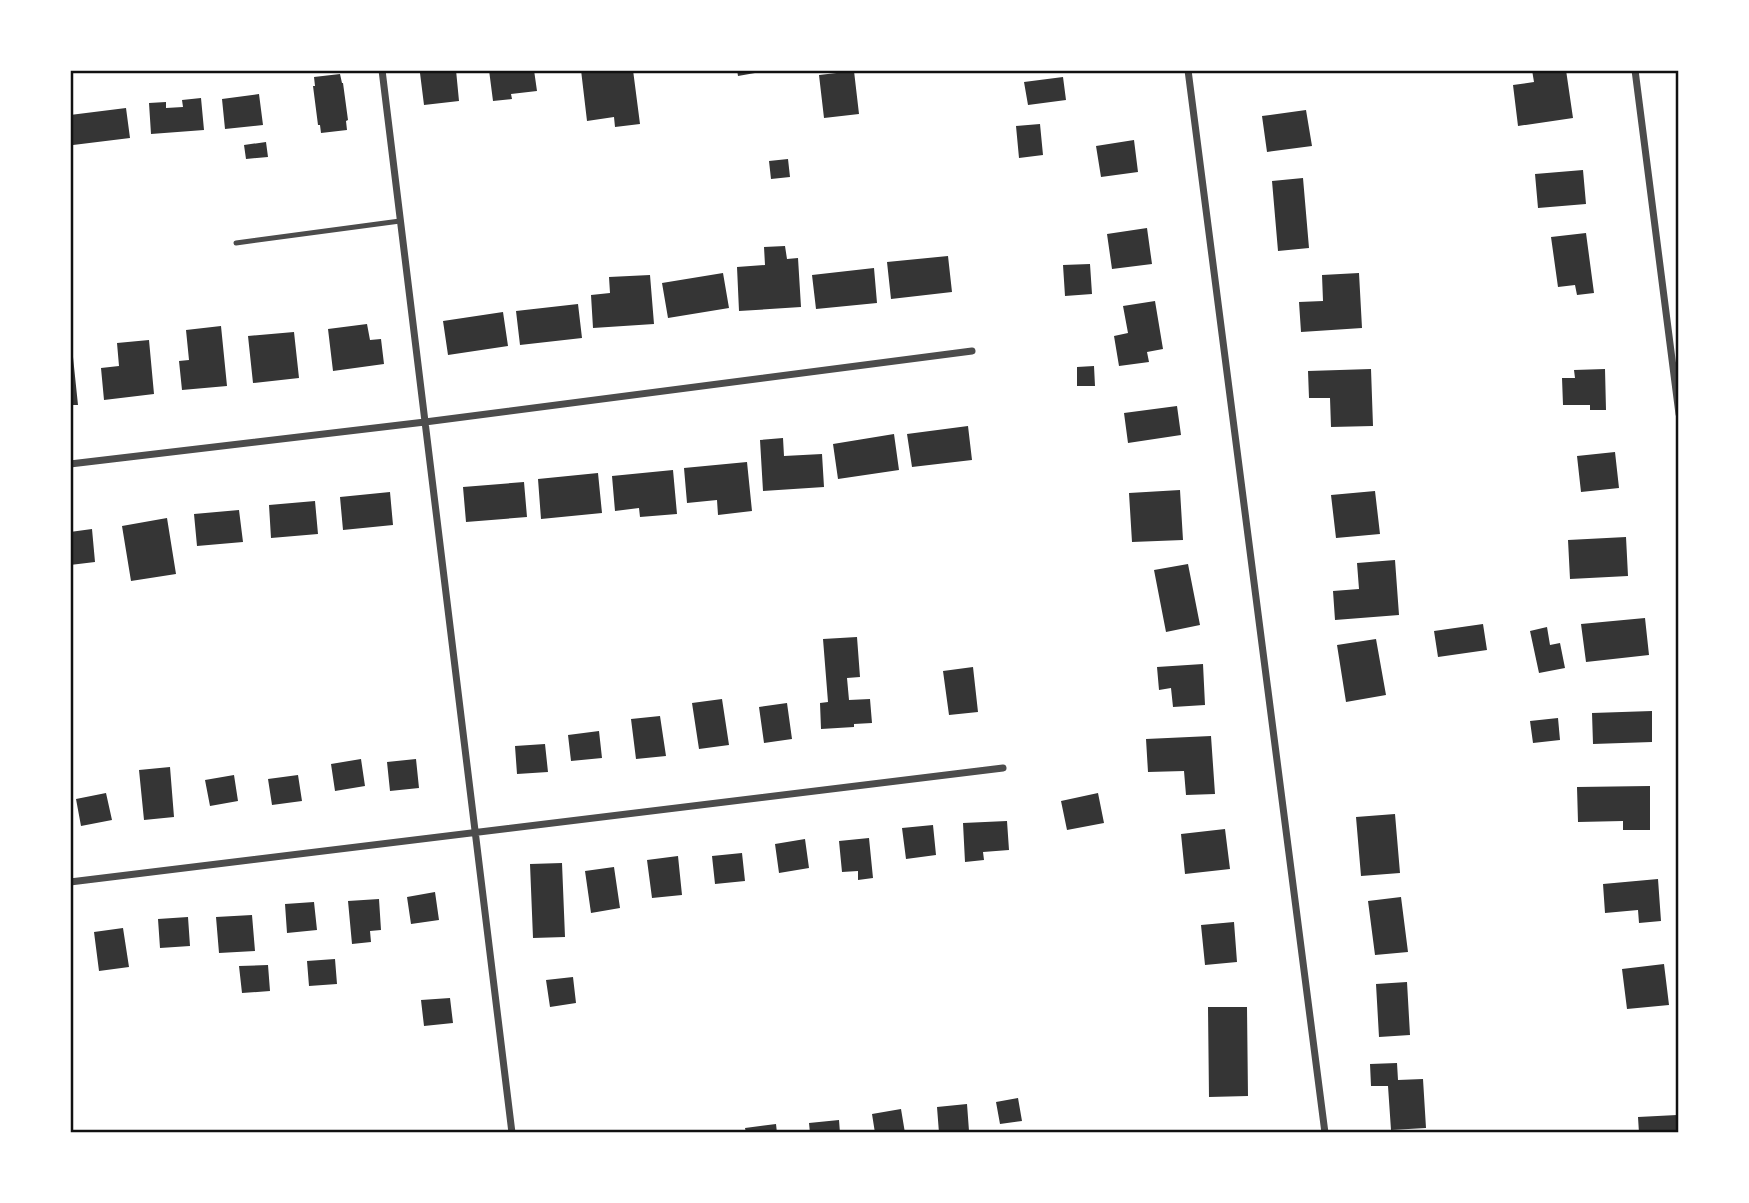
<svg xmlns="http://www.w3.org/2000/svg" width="1749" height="1203" viewBox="0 0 1749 1203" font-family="Mulish,sans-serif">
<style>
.building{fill:#353535}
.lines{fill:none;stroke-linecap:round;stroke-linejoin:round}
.service{stroke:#4c4c4c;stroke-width:5}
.minor{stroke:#4c4c4c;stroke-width:7}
.neatline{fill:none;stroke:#111;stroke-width:2.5}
</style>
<rect width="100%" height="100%" fill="#fff"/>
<path class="building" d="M434,70H456L459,101L424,105L420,73L434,72Z
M489,70H534L537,91L511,94L512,99L493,101Z
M581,70H633L640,124L615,127L614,117L587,121Z
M737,70H755V73L738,76Z
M1532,70H1566L1573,118L1518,126L1513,85L1534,82Z
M854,71L859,114L824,118L819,75Z
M340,74L342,83H343L348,120L346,121L347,130L321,133L320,125H318L313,86H315L314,77Z
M1063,77L1066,100L1028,105L1024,82Z
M259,94L263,125L225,129L222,99Z
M201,98L204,130L151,134L149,103L166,102V108L183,107L182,100Z
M126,108L130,138L73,145L70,115Z
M1306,110L1312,146L1267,152L1262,116Z
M1040,124L1043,155L1019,158L1016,126Z
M1134,140L1138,172L1101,177L1096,146Z
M266,142L268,157L246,159L244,145Z
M788,159L790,177L771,179L769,161Z
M1583,170L1586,204L1538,208L1535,174Z
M1303,178L1309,248L1278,251L1272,181Z
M1147,228L1152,264L1112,269L1107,234Z
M1586,233L1594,293L1577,295L1575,285L1558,287L1551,237Z
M785,246L787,259L798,258L801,307L739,311L737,267L765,265L764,247Z
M948,256L952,292L891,299L887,262Z
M1090,264L1092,294L1065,296L1063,265Z
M874,268L877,303L816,309L812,275Z
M723,273L729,308L668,318L662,283Z
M1359,273L1362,328L1301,332L1299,302L1323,301L1322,275Z
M650,275L654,324L593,328L591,295L610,293L609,277Z
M1155,301L1163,349L1147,352L1149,362L1119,366L1114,336L1128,333L1123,306Z
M578,304L582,338L520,345L516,311Z
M503,312L508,346L448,355L443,321Z
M367,324L370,340L381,339L384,364L333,371L328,329Z
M221,326L227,386L182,390L179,361L189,360L186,330Z
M294,332L299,378L253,383L248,336Z
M149,340L154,394L104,400L101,368L119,366L117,343Z
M70,357H73L78,405H70Z
M1094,366L1095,386H1077V367Z
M1371,369L1373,426L1331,427L1330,398H1309L1308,371Z
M1605,369L1606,410H1590V405H1563L1562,378H1575L1574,370Z
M1177,406L1181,435L1128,443L1124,413Z
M968,426L972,460L912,467L907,434Z
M894,434L899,470L838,479L833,444Z
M783,438L784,456L822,454L824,487L763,491L760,440Z
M1615,452L1619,488L1581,492L1577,456Z
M747,462L752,511L718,515L717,500L687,503L684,468Z
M673,470L677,514L640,517L639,508L615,511L612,476Z
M598,473L602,513L541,519L538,479Z
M524,482L527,517L466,522L463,487Z
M1180,490L1183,540L1132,542L1129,493Z
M1375,491L1380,534L1336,538L1331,495Z
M390,492L393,525L343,530L340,497Z
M315,501L318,534L271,538L269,505Z
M239,510L243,542L197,546L194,514Z
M167,518L176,574L131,581L122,526Z
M92,529L95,562L70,565V532Z
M1626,537L1628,576L1570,579L1568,540Z
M1395,560L1399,615L1335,620L1333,591L1359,589L1357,563Z
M1188,564L1200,625L1166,632L1154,570Z
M1645,618L1649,655L1586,662L1581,624Z
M1483,624L1487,650L1438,657L1434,631Z
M1547,627L1550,645L1560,643L1565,668L1539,673L1530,631Z
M857,637L860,677L847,678L849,700L870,699L872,723L854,724V727L821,729L820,703L828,702L823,639Z
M1376,639L1386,695L1346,702L1337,645Z
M1203,664L1205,705L1173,707L1171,688L1159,690L1157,667Z
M973,667L978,712L949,715L943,671Z
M722,699L729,745L699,749L692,703Z
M787,703L792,739L764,743L759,707Z
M1652,711V742L1593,744L1592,713Z
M660,716L666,756L636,759L631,719Z
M1558,718L1560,740L1533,743L1530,721Z
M599,731L602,758L571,761L568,735Z
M1211,736L1215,794L1186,795L1184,771L1148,772L1146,739Z
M545,744L548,772L517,774L515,746Z
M361,759L365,786L335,791L331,764Z
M416,759L419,788L390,791L387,762Z
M170,767L174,817L144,820L139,770Z
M234,775L238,801L210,806L205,780Z
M298,775L302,801L272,805L268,779Z
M1650,786V830H1623V821L1578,822L1577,787Z
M106,793L112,820L81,826L76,799Z
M1098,793L1104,823L1067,830L1061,801Z
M1395,814L1400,873L1361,876L1356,817Z
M1007,821L1009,850L983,852L984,860L965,862L963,823Z
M933,825L936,855L906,859L902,828Z
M1225,829L1230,869L1185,874L1181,834Z
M869,838L873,878L858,880V871L842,872L839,841Z
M805,839L809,868L779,873L775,844Z
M742,853L745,881L715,884L712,856Z
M678,856L682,895L652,898L647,860Z
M562,863L565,937L533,938L530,864Z
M614,867L620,908L591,913L585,871Z
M1658,879L1661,921L1639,923L1638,910L1605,913L1603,884Z
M435,892L439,920L411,924L407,897Z
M1401,897L1408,952L1375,955L1368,901Z
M379,899L381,930L370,931L371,942L352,944L348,901Z
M314,902L317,930L287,933L285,904Z
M252,915L255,951L219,953L216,917Z
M188,917L190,946L160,948L158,919Z
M1234,922L1237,962L1205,965L1201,925Z
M123,928L129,967L99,971L94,932Z
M335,959L337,984L309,986L307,961Z
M1664,964L1669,1005L1627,1009L1622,969Z
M268,965L270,991L242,993L239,966Z
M573,977L576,1003L550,1007L546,980Z
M1407,982L1410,1035L1379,1037L1376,984Z
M450,998L453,1023L424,1026L421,1000Z
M1208,1007H1247L1248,1096L1209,1097Z
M1397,1063L1398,1080L1423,1079L1426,1128L1391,1130L1388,1086H1371L1370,1064Z
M1018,1098L1022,1121L1000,1124L996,1102Z
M967,1104L969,1131L939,1133L937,1107Z
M901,1109L905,1133H875L872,1114Z
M1677,1115L1678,1133H1639L1638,1117Z
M839,1120L840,1133H810L809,1123Z
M776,1124L777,1133H746L745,1128Z"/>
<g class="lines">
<path class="service" d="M236,243L400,221"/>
<path class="minor" d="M382,70L512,1133
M1188,70L1325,1133
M1635,70L1679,414
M70,464L425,422L972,351
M70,882L1003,768"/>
</g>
<rect width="1749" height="1203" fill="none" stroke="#ffffff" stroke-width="144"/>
<rect x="72" y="72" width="1605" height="1059" class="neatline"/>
</svg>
